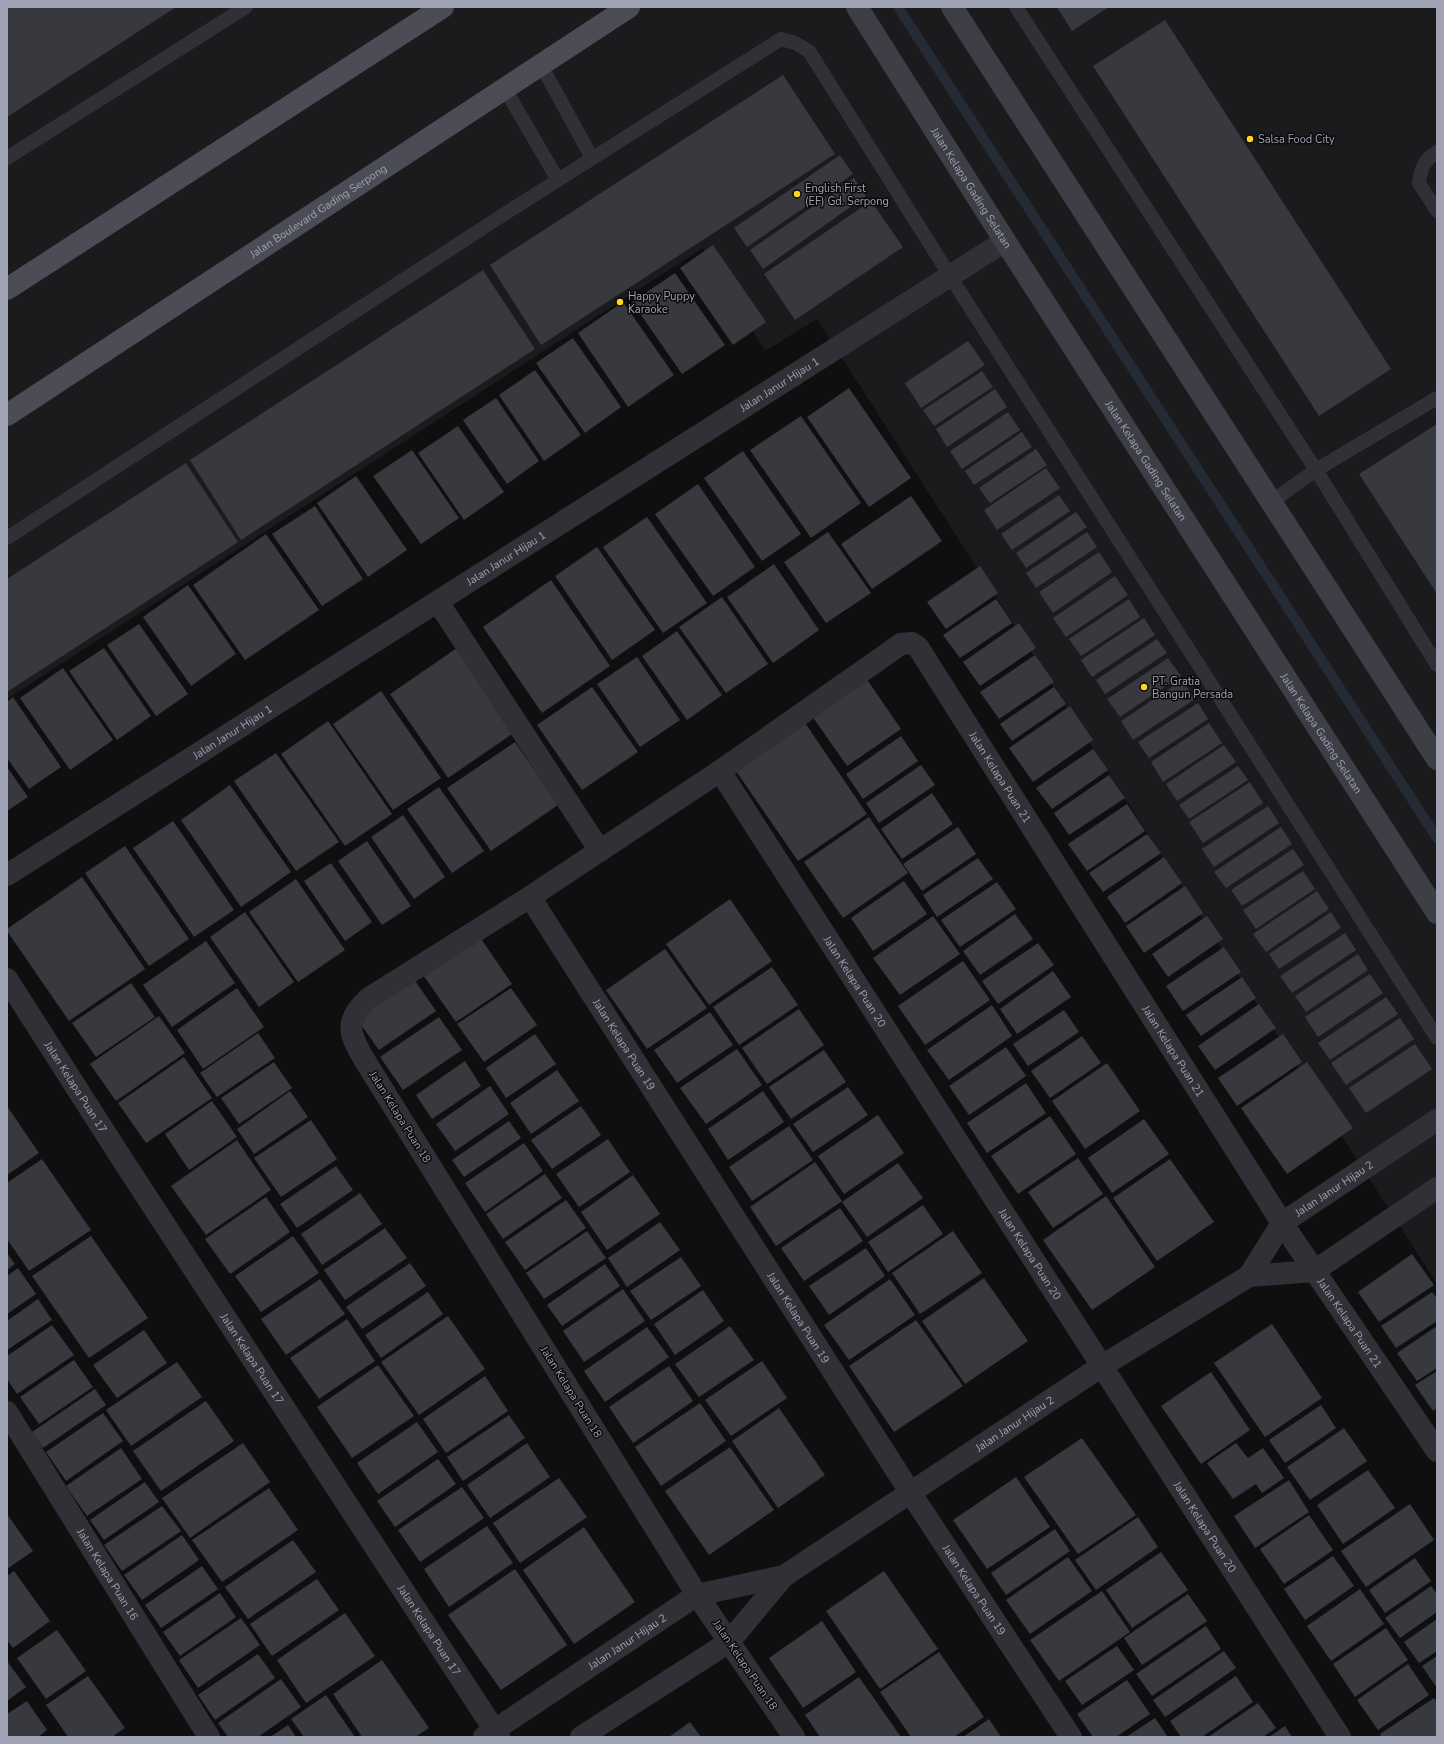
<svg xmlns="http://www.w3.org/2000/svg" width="1444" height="1744" viewBox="0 0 1444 1744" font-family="'Nunito Sans',sans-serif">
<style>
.built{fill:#1b1b1d}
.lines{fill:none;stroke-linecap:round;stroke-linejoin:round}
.stream{stroke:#252b35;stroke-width:10}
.building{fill:#38393f}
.lane{stroke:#303036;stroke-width:14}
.street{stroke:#303036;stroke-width:22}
.secondary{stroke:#3e3e46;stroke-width:22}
.primary{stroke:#4b4c55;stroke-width:22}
.poi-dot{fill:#ffd518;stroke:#0a0a0b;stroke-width:1.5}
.labels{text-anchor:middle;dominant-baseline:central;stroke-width:3;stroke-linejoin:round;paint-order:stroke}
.poi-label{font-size:11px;fill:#9fa2b3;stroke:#0a0a0b;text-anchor:start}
.street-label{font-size:11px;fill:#9fa2b3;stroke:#0a0a0b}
</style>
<rect width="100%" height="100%" fill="#0f0f10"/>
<path class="built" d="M7,7H1437V1284L817,319L765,351L703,248L7,699Z"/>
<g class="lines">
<path class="stream" d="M898,7L1437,838"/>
</g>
<path class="building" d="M7,7H176L7,117Z
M1057,7H1109L1072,31Z
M1165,20L1391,369L1319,416L1093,66Z
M783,75L835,154L541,345L490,265Z
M840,155L853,174L747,247L734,228Z
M854,178L866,196L763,269L750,250Z
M871,201L903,247L795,320L764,274Z
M713,245L766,322L733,345L680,268Z
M483,270L535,349L241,540L190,460Z
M675,273L725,345L682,374L632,302Z
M623,302L674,375L628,407L578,333Z
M573,338L621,407L585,433L536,363Z
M968,341L985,365L921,408L905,383Z
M535,370L581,435L544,461L499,395Z
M982,371L993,387L934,426L923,410Z
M849,388L911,478L869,507L807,417Z
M995,389L1007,407L947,447L936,429Z
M496,398L539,461L507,484L463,420Z
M1008,412L1020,430L962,469L950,451Z
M801,416L861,503L811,538L750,450Z
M1437,424V594L1359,474Z
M458,426L504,492L464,520L418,453Z
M1022,432L1032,447L974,485L965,471Z
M1036,449L1047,465L990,503L979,488Z
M412,450L459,518L421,544L373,476Z
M743,451L801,534L762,561L704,478Z
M186,463L238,542L7,692V579Z
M1046,468L1060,488L997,530L984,510Z
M356,476L407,550L368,577L317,503Z
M698,484L755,567L713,596L655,514Z
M1059,495L1070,511L1012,550L1001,534Z
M911,496L942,541L872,589L841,544Z
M315,506L363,579L322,606L272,534Z
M1076,512L1087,527L1026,568L1016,553Z
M647,517L707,603L663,633L603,547Z
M828,532L871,593L826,623L784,562Z
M1087,532L1097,547L1036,588L1026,573Z
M266,534L319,610L245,660L193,585Z
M597,547L655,630L612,660L555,576Z
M1099,552L1112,572L1053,613L1039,592Z
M774,564L819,630L773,663L727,597Z
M980,566L998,593L946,629L927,602Z
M1115,576L1128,595L1066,637L1053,618Z
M551,580L610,666L542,713L483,627Z
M188,585L236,654L191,686L143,617Z
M722,597L768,664L726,693L679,627Z
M996,599L1012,623L960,658L943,635Z
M1129,599L1140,617L1081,656L1069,639Z
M1144,618L1155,635L1092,677L1081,660Z
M1019,623L1036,648L980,686L963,662Z
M139,624L188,694L156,716L107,645Z
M677,631L722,695L687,720L642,656Z
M1157,639L1167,653L1105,694L1096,680Z
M104,648L151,716L117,740L69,671Z
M457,648L515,732L448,778L390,694Z
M1035,655L1054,682L999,719L980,692Z
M637,657L680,720L640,747L597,684Z
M1168,658L1181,676L1120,717L1107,699Z
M63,668L113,740L70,770L20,698Z
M866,678L901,729L847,766L812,716Z
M1182,680L1195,699L1133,740L1121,721Z
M592,687L638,752L582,790L537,725Z
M1054,687L1066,704L1012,741L1000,724Z
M381,691L441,778L393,810L333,724Z
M13,697L61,767L29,789L7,758V702Z
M1198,703L1208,719L1149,758L1138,742Z
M1070,706L1093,740L1033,782L1009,748Z
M328,721L392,814L345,846L281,754Z
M805,723L867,814L798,861L736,771Z
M1209,723L1222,743L1163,782L1151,762Z
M901,736L918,761L863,799L846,774Z
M515,742L558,805L491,851L447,788Z
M1224,745L1236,762L1177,801L1166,784Z
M1093,749L1108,770L1052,809L1036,788Z
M276,753L339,842L296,871L234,781Z
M921,765L935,785L879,823L866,803Z
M1238,766L1248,780L1189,819L1179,805Z
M7,767L28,797L7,811Z
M1109,775L1125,798L1069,835L1054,813Z
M1250,782L1263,803L1203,843L1189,822Z
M230,785L291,872L241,907L181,820Z
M439,787L484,851L452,873L407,809Z
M932,793L953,824L902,859L881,829Z
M1127,804L1145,831L1087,871L1068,844Z
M1268,806L1279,823L1214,867L1202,849Z
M403,815L445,877L414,899L371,837Z
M869,817L908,873L843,918L804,862Z
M173,821L234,910L194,937L133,848Z
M958,827L976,854L922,891L903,864Z
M1281,827L1292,844L1226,888L1214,872Z
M1147,834L1161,853L1103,892L1089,873Z
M367,841L411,906L382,925L338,861Z
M125,846L189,939L149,966L85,873Z
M1293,849L1304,865L1242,906L1231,890Z
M1164,857L1182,883L1125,923L1107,897Z
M978,858L993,879L937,917L923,895Z
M331,863L372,922L345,941L304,881Z
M1303,871L1315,889L1256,929L1243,910Z
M82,877L145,969L69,1021L7,931V929Z
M296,879L345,950L298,982L249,912Z
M904,881L927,914L873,951L851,918Z
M997,882L1016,909L960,947L941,920Z
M1185,886L1203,913L1144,953L1126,926Z
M1317,891L1329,909L1266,952L1253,934Z
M730,899L772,961L709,1005L666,944Z
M245,912L294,982L259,1007L210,937Z
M1331,912L1341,928L1279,969L1269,954Z
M1015,914L1033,939L980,975L963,951Z
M933,916L960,954L900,995L873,958Z
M1207,916L1223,939L1168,977L1152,954Z
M477,933L512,984L456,1022L421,972Z
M1345,933L1356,950L1292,993L1280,976Z
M206,941L235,983L172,1027L143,985Z
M1038,943L1054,965L998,1004L982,981Z
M1224,947L1241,972L1183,1011L1166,986Z
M665,949L707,1008L647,1049L606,990Z
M1358,954L1368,970L1306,1012L1295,996Z
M963,961L990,1000L925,1045L898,1006Z
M772,967L798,1005L739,1045L713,1007Z
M1053,971L1071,997L1017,1034L1000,1009Z
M1370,974L1383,993L1318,1037L1305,1017Z
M1242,977L1256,998L1201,1036L1186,1015Z
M414,979L436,1011L379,1050L357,1019Z
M131,983L155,1017L96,1057L72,1023Z
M237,988L264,1027L203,1069L177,1030Z
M511,988L537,1025L484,1062L457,1024Z
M1386,997L1398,1014L1330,1060L1318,1043Z
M1259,1004L1276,1028L1215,1070L1198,1046Z
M992,1005L1012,1036L949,1080L927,1050Z
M799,1009L824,1045L767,1084L742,1048Z
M1064,1010L1079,1032L1028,1066L1013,1044Z
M710,1012L733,1045L677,1083L654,1050Z
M159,1016L185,1053L116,1101L90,1064Z
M439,1017L462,1050L403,1090L380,1057Z
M1400,1018L1414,1039L1346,1085L1331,1063Z
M258,1033L275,1058L217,1097L200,1073Z
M535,1034L556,1064L506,1098L486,1068Z
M1283,1034L1302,1062L1237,1106L1218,1078Z
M1082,1036L1101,1063L1050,1098L1031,1071Z
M1415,1044L1432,1069L1366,1113L1349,1088Z
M1006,1047L1026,1076L969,1115L949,1086Z
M737,1049L762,1085L706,1124L680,1088Z
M824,1050L846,1082L791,1119L769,1087Z
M184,1057L212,1098L146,1143L118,1103Z
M465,1061L481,1086L432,1119L416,1095Z
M274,1062L292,1088L239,1124L221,1098Z
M1307,1062L1353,1128L1287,1174L1241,1108Z
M1107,1063L1140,1111L1085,1149L1052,1101Z
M557,1070L579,1101L531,1134L510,1103Z
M1026,1083L1046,1113L987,1153L967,1123Z
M490,1086L509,1114L455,1151L436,1124Z
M848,1087L868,1115L813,1152L793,1124Z
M290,1091L308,1117L254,1154L237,1129Z
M763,1091L784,1122L728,1160L708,1129Z
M212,1101L237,1137L189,1170L165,1134Z
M7,1106L39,1153L7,1175Z
M581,1106L601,1135L552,1169L531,1140Z
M878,1115L904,1153L844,1194L818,1156Z
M1050,1116L1076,1154L1018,1194L991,1156Z
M1144,1119L1169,1154L1112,1193L1088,1158Z
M311,1120L337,1159L281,1197L254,1158Z
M509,1121L521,1138L464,1177L452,1160Z
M789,1126L813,1160L752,1201L729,1167Z
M608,1139L630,1172L579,1207L556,1174Z
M237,1140L271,1190L206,1235L171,1186Z
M524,1143L543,1171L485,1212L465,1183Z
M1078,1158L1103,1194L1053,1228L1028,1192Z
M42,1159L91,1230L29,1271L7,1239V1183Z
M1170,1159L1214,1222L1157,1261L1113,1198Z
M815,1162L842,1201L776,1246L750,1207Z
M898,1163L923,1198L867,1237L842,1202Z
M336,1166L353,1190L297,1228L280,1204Z
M545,1174L562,1198L503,1239L486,1214Z
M633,1175L660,1214L607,1250L581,1212Z
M360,1193L382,1224L322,1265L301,1234Z
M1106,1196L1155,1267L1092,1310L1043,1240Z
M266,1197L290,1232L230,1274L205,1239Z
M566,1200L586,1228L525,1270L505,1242Z
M923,1205L943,1234L888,1272L868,1242Z
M840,1208L863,1241L804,1281L781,1248Z
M660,1222L680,1250L627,1287L608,1258Z
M385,1228L407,1258L345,1300L324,1270Z
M587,1231L606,1258L544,1299L526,1273Z
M953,1231L982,1273L920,1314L892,1273Z
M91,1236L148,1318L89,1358L32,1276Z
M293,1236L319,1273L261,1312L235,1276Z
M866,1248L885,1276L829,1315L809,1286Z
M7,1253L15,1264L7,1270Z
M1412,1254L1434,1285L1379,1322L1358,1292Z
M681,1257L701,1286L651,1320L630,1291Z
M410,1263L426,1286L362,1329L346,1307Z
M605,1264L620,1286L562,1326L547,1305Z
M18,1268L36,1294L7,1314V1276Z
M984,1278L1028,1341L965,1384L922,1321Z
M320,1279L345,1314L286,1355L261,1319Z
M890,1279L915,1315L849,1360L824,1325Z
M623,1289L645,1321L584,1362L563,1331Z
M703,1290L724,1321L675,1355L654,1324Z
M428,1292L443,1314L381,1358L365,1335Z
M1432,1292L1437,1298V1321L1396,1348L1381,1326Z
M38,1299L52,1320L7,1350V1321Z
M448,1316L485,1369L419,1415L381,1362Z
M347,1319L375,1361L319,1399L290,1358Z
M916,1320L963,1386L894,1432L849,1366Z
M1272,1324L1322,1398L1265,1437L1214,1363Z
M52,1325L74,1355L17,1394L7,1379V1356Z
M730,1326L754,1360L699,1397L675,1364Z
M1437,1326V1368L1417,1381L1397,1353Z
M647,1327L669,1357L605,1402L584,1371Z
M144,1330L167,1363L117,1398L93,1365Z
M74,1360L93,1387L39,1424L20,1397Z
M762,1361L787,1398L731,1436L705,1400Z
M177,1362L202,1397L131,1446L106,1410Z
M378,1365L414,1416L352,1458L317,1407Z
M669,1366L693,1401L633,1443L609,1407Z
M1437,1371V1408L1433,1411L1415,1385Z
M1211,1372L1250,1430L1201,1464L1161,1406Z
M485,1376L508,1411L446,1453L423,1419Z
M95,1389L106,1405L43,1448L32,1432Z
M206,1401L234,1441L161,1491L133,1451Z
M700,1403L726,1441L661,1486L635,1447Z
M1321,1405L1336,1428L1285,1463L1269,1440Z
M779,1408L825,1475L778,1508L732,1441Z
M103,1413L123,1441L66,1481L46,1452Z
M509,1415L525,1438L463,1481L447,1457Z
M417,1422L438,1452L378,1494L357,1463Z
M1344,1428L1367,1461L1310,1500L1287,1467Z
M1082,1438L1136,1515L1078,1554L1024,1477Z
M243,1443L270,1482L190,1538L162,1498Z
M527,1443L550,1477L490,1518L467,1485Z
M1236,1443L1248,1458L1263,1448L1284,1478L1262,1493L1256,1484L1233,1499L1207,1463Z
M730,1447L774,1510L709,1555L665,1491Z
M121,1448L142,1479L87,1516L66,1486Z
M438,1459L456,1484L395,1527L377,1501Z
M1368,1470L1395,1508L1343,1544L1317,1505Z
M1016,1477L1050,1527L987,1569L953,1520Z
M559,1478L587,1517L520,1563L493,1523Z
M1289,1480L1309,1512L1255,1548L1234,1516Z
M145,1482L159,1502L104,1540L90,1520Z
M462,1487L484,1518L420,1562L398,1530Z
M269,1488L298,1530L222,1582L192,1540Z
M1410,1504L1434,1540L1366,1587L1341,1551Z
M162,1506L181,1531L122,1571L104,1545Z
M7,1514L33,1551L7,1569Z
M1309,1515L1333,1550L1284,1584L1260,1549Z
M1138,1517L1158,1547L1096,1590L1075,1560Z
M487,1526L513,1563L449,1607L424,1569Z
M584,1527L635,1602L574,1644L523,1570Z
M1055,1529L1070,1551L1006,1595L991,1573Z
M182,1535L199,1560L142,1600L124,1575Z
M293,1540L316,1572L248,1619L225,1587Z
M1161,1552L1188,1590L1132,1628L1106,1590Z
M1333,1556L1354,1586L1305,1620L1284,1589Z
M1068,1557L1092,1591L1030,1634L1006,1600Z
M1415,1558L1431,1581L1385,1613L1369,1590Z
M202,1566L218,1589L161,1628L145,1605Z
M515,1569L567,1645L501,1690L448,1615Z
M14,1571L50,1621L13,1648L7,1640V1576Z
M884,1571L938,1649L880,1689L826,1611Z
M317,1579L339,1610L272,1656L250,1624Z
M1431,1586L1437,1594V1612L1400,1638L1385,1618Z
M1360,1589L1384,1624L1331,1661L1307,1626Z
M1102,1591L1130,1632L1059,1681L1030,1640Z
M220,1593L236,1617L180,1656L163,1632Z
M1188,1594L1207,1621L1142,1665L1124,1638Z
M345,1613L375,1656L306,1703L277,1660Z
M241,1618L260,1645L198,1688L179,1660Z
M1437,1619V1651L1419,1663L1404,1642Z
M822,1621L856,1672L803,1708L769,1658Z
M1206,1626L1221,1649L1152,1696L1136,1674Z
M1386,1628L1408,1660L1355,1697L1333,1664Z
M57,1630L86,1671L46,1699L17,1658Z
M1117,1646L1134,1670L1082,1705L1065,1681Z
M1224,1651L1236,1668L1165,1717L1153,1700Z
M939,1652L984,1717L954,1737H911L880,1692Z
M258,1654L275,1678L215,1720L198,1695Z
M1437,1656V1688L1422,1666Z
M382,1660L429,1728L415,1737H362L333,1694Z
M7,1661L26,1687L7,1701Z
M1408,1664L1429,1695L1378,1730L1357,1700Z
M88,1676L125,1728L112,1737H68L46,1705Z
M1236,1676L1253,1702L1202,1737H1181L1170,1721Z
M859,1677L901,1737H820L805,1715Z
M281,1679L301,1707L258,1737H228L218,1723Z
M1127,1680L1150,1714L1116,1737H1093L1077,1714Z
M326,1695L355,1737H304L291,1719Z
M1434,1698L1437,1702V1737H1381L1380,1734Z
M27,1701L47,1730L38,1737H7V1714Z
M1258,1703L1276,1728L1263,1737H1208Z
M1155,1718L1168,1737H1126Z
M989,1719L1001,1737H963Z
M690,1722L701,1737H669Z
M288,1725L296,1737H270Z
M1285,1726L1292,1737H1269Z"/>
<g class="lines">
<path class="lane" d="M1016,7L1316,470L1437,665
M541,65L592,158
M505,89L558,180
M1437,152C1424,160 1421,168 1419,183L1437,211
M7,158L246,7
M1271,502L1316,470L1437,398
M7,538L506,213L781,39L795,43L809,51L950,276L1437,1038"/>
<g class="street">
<path d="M438,602L600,851"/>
<path id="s1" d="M720,771L1340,1737"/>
<path id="s2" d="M7,875L1005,241"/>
<path id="s3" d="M530,897L910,1492L1071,1737"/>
<path id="s4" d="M7,979L122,1159L499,1737"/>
<path d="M1249,1276L1314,1271L1437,1188"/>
<path id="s5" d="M7,1412L209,1737"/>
<path id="s6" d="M484,1737L697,1595L784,1576"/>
<path id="s7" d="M581,1737L729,1642L784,1576L1102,1366L1249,1276L1282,1223L1437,1120"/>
<path id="s8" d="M794,1737L697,1595L367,1064C350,1036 342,1022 369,998L530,897L720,771L901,644L912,643L918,647L1282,1223L1437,1451"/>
</g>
<g class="secondary">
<path id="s9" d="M857,7L1005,241L1437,913"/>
<path d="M952,7L1437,759"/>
</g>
<g class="primary">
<path d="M7,289L443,7"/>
<path id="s10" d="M7,415L629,7"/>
</g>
</g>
<g class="poi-dot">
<circle cx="1250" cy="139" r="4"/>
<circle cx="797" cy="194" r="4"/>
<circle cx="620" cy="302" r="4"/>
<circle cx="1144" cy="687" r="4"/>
</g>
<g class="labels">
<g class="poi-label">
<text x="1258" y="139">Salsa Food City</text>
<text x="805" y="188">English First<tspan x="805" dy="13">(EF) Gd. Serpong</tspan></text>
<text x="628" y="296">Happy Puppy<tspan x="628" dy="13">Karaoke</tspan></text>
<text x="1152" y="681">PT. Gratia<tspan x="1152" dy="13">Bangun Persada</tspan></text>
</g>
<g class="street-label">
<text stroke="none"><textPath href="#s9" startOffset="214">Jalan Kelapa Gading Selatan</textPath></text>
<text stroke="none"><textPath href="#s10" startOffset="372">Jalan Boulevard Gading Serpong</textPath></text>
<text stroke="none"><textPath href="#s2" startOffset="915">Jalan Janur Hijau 1</textPath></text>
<text stroke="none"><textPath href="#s9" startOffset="538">Jalan Kelapa Gading Selatan</textPath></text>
<text stroke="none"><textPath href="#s2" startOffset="591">Jalan Janur Hijau 1</textPath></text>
<text stroke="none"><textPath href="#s2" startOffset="267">Jalan Janur Hijau 1</textPath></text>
<text stroke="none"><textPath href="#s9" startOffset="862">Jalan Kelapa Gading Selatan</textPath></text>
<text stroke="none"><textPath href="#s8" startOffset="1684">Jalan Kelapa Puan 21</textPath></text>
<text stroke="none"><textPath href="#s1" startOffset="250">Jalan Kelapa Puan 20</textPath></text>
<text stroke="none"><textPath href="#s3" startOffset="175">Jalan Kelapa Puan 19</textPath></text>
<text stroke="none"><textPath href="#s8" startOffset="2008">Jalan Kelapa Puan 21</textPath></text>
<text stroke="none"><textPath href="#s4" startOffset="128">Jalan Kelapa Puan 17</textPath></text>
<text transform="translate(400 1117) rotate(58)">Jalan Kelapa Puan 18</text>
<text stroke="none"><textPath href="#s7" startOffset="940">Jalan Janur Hijau 2</textPath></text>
<text stroke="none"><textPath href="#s1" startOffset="574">Jalan Kelapa Puan 20</textPath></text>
<text stroke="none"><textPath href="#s3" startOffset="499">Jalan Kelapa Puan 19</textPath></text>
<text stroke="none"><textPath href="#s8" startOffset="2332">Jalan Kelapa Puan 21</textPath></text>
<text stroke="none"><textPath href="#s4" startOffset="452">Jalan Kelapa Puan 17</textPath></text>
<text transform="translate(571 1392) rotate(58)">Jalan Kelapa Puan 18</text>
<text stroke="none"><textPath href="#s7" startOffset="538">Jalan Janur Hijau 2</textPath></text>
<text stroke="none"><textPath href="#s1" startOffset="898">Jalan Kelapa Puan 20</textPath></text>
<text stroke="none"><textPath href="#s5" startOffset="191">Jalan Kelapa Puan 16</textPath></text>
<text stroke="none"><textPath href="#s3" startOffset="823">Jalan Kelapa Puan 19</textPath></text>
<text stroke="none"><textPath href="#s4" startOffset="776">Jalan Kelapa Puan 17</textPath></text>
<text stroke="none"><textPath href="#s6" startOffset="172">Jalan Janur Hijau 2</textPath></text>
<text transform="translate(745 1665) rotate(56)">Jalan Kelapa Puan 18</text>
</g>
</g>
<rect width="1444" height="1744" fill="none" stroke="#9fa2b3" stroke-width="16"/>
</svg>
